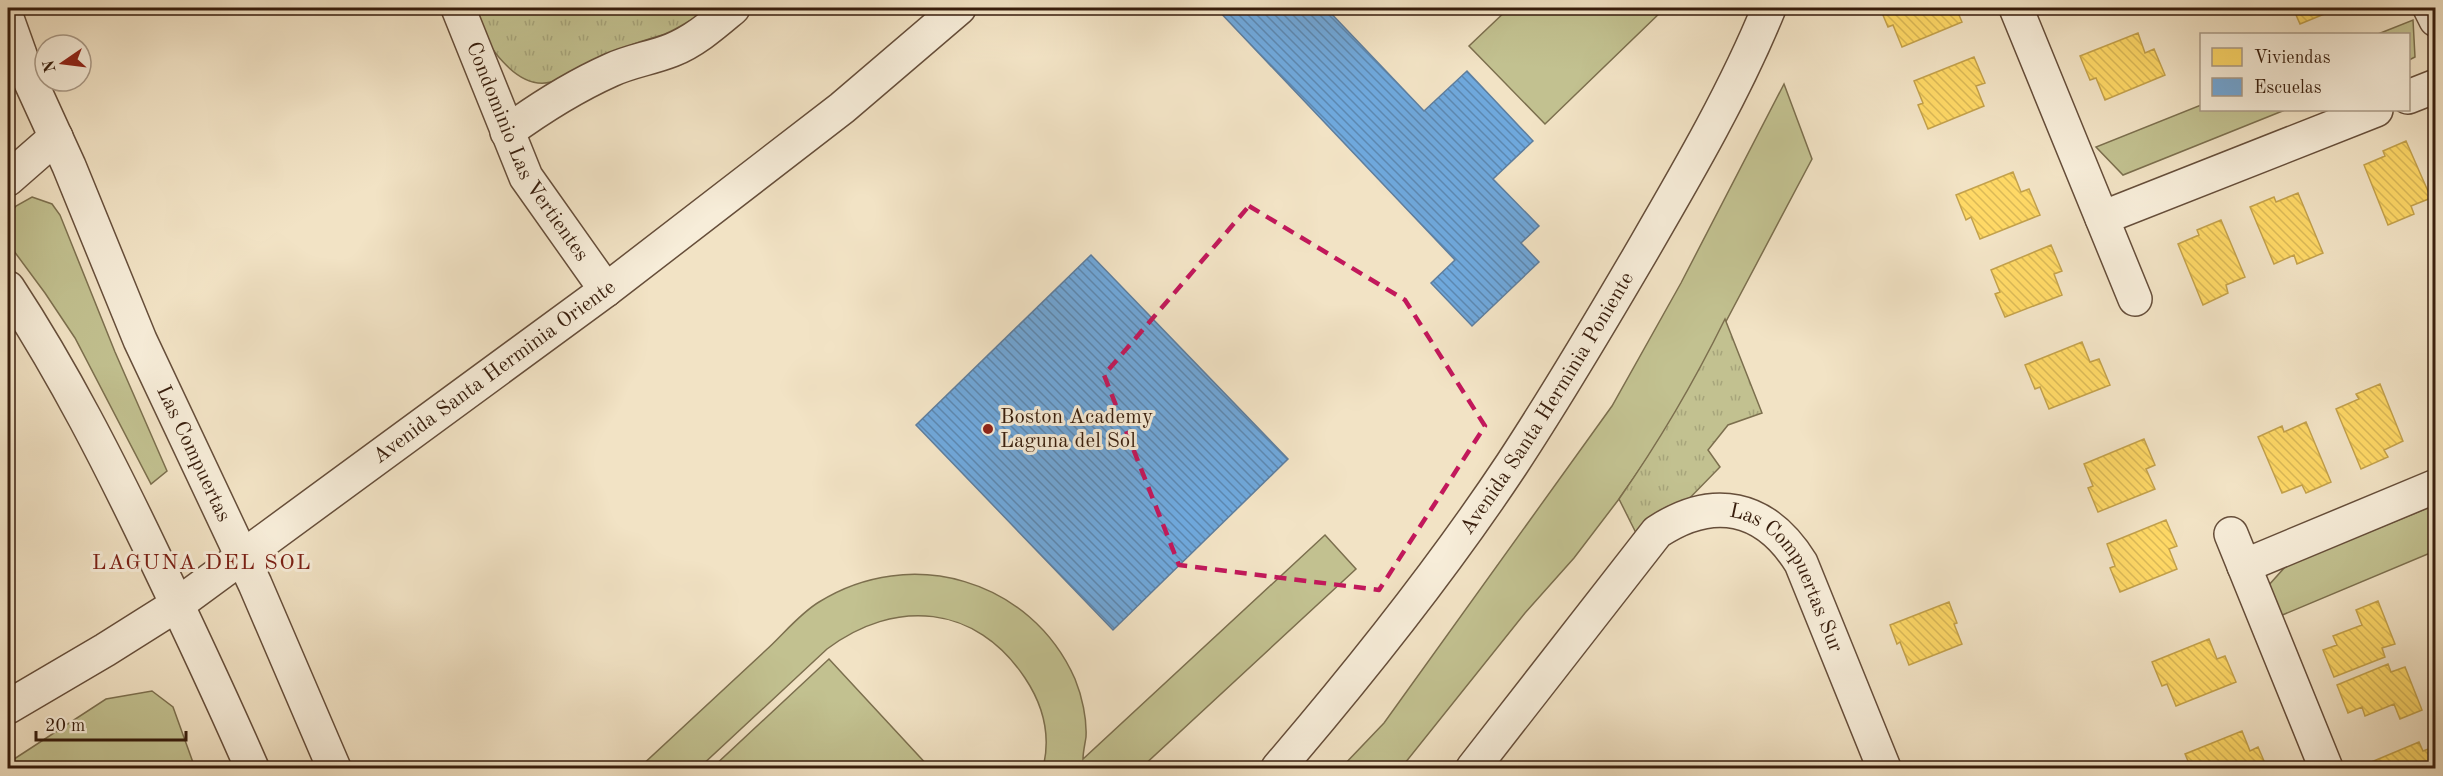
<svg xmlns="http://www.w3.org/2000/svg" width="2443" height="776" viewBox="0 0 2443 776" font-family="'Old Standard TT',serif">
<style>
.green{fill:#c2c190;stroke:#7c6f4e;stroke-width:1.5}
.park{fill:url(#park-tufts);stroke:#7c6f4e;stroke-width:1.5}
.homes{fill:url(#homes-back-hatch);stroke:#c3a14b;stroke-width:1.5}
.schools{fill:url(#schools-back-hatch);stroke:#5e7e9e;stroke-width:1.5}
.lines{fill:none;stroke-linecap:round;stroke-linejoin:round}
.minor-casing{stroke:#664e3a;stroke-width:36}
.tertiary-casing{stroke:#664e3a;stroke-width:36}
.minor{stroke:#f7edd9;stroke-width:33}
.tertiary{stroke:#f7edd9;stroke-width:33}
.marked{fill:none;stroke:#c2185b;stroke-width:4.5;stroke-dasharray:12 8;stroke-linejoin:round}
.poi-dot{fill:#8f2418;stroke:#f7edd9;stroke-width:2}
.labels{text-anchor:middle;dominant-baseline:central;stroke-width:6;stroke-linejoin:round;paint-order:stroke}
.street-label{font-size:21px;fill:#371d0c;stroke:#f7edd9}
.poi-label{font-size:21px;fill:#371d0c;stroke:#f7edd9;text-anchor:start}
.neighbourhood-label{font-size:22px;letter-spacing:1.5px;fill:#7a1f14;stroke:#f7edd9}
</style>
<defs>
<pattern id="park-tufts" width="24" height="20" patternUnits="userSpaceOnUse" patternTransform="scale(1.5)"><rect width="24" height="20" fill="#c2c190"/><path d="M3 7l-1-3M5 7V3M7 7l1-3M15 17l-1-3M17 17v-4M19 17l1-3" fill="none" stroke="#a7a57b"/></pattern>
<pattern id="homes-back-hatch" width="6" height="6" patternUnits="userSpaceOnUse" patternTransform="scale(1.5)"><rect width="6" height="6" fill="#ffd966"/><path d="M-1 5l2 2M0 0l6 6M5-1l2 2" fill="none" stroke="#dbba57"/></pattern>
<pattern id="schools-back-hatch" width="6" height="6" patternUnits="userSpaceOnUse" patternTransform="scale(1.5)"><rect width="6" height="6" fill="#6fa8dc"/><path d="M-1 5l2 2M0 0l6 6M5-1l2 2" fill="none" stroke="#5c88b1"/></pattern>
</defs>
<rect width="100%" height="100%" fill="#f2e3c5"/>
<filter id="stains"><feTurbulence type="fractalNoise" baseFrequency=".00333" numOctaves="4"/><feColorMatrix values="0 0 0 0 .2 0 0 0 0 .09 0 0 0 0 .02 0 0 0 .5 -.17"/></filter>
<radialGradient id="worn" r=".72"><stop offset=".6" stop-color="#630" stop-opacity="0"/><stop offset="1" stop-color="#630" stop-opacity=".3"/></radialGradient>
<path class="green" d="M1509,8H1665L1545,124L1469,46Z
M2413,20L2415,57L2409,60L2408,34H2378Z
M1784,84L1812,159L1695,380L1662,437L1619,499L1574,558L1525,613L1401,768H1341L1384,723L1612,406L1681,283Z
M2201,105L2202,110H2285L2123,175L2096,147Z
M32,197L52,204L60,215L115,352L167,471L151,484L75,338L45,293L8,243V217L16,206Z
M2435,505V551L2280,616L2268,586L2286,566Z
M1325,535L1356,569L1141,768H1043C1051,736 1043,705 1025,678C976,604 895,598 827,649L699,768H639C681,729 723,690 765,651C782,636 799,614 819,602C910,545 1031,579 1075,679C1082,696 1087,719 1086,737C1085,744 1083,752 1083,759Z
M829,659L930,768H712Z
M152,691L173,707L195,768H8V763L106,699Z"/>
<path class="park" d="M467,8H690L698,16C687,22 677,29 665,34C651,39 635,42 622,49C599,60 576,75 551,82C512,92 482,34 467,8Z
M1725,319L1762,413L1728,425L1708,450L1720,467L1681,507L1638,537L1619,499C1661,439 1693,384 1725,319Z"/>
<path class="homes" d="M1880,8H1956L1962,22L1902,47L1893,25L1888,27Z
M2293,8H2339L2300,24Z
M2138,33L2145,53L2154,49L2165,75L2105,100L2096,78L2090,80L2080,56Z
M1974,57L1985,83L1976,86L1984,106L1928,129L1918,105L1923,103L1914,81Z
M2406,141L2431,198L2411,206L2414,214L2388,225L2364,165L2385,156L2383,151Z
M2013,172L2021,192L2029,189L2040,215L1980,239L1971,217L1966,220L1956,195Z
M2298,193L2323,253L2297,264L2294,255L2274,264L2250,207L2274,197L2276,202Z
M2221,220L2245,277L2226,285L2228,293L2203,305L2178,244L2199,235L2197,230Z
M2051,245L2062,271L2054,274L2062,295L2005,317L1995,294L2000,292L1991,270Z
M2082,342L2090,362L2099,359L2110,385L2049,409L2040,387L2035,389L2025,365Z
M2380,384L2403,441L2384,450L2388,457L2361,469L2336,409L2359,399L2356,394Z
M2306,422L2331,482L2306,493L2302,485L2282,493L2258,437L2282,426L2284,432Z
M2144,439L2155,465L2146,469L2155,489L2098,512L2088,488L2093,486L2084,464Z
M2166,520L2177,546L2169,549L2177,569L2120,592L2110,568L2115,566L2107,544Z
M2378,601L2395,644L2382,648L2385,657L2334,677L2323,650L2337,645L2333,636L2362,625L2356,610Z
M1949,602L1957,623L1954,624L1962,644L1909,665L1900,642L1897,644L1890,625Z
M2209,639L2217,659L2225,656L2236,682L2176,706L2167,684L2162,686L2152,662Z
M2388,664L2391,672L2405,667L2422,710L2400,719L2394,704L2365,716L2362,707L2348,713L2337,685Z
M2242,731L2250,751L2258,747L2267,768H2191L2185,754Z
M2419,742L2423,751L2436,746V768H2371L2369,763Z"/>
<path class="schools" d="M1216,8H1326L1424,111L1467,71L1533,141L1493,179L1539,226L1521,243L1539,262L1472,326L1431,283L1455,260Z
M1091,255L1288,459L1113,630L916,425Z"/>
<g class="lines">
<g class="minor-casing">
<g id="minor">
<path id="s1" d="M458,8L526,177L606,290"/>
<path d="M2016,8L2135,299"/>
<path d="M2430,8L2436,20"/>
<path id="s2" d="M8,21L27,74L69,166L140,340L255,584L334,768"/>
<path d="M2408,97L2436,86"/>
<path d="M507,132C540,108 573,87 611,70C630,61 652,58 672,50C695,41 715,23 733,8"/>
<path d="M8,179L56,137"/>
<path d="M2102,218L2376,110"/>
<path d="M8,288C64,373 110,464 154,556C188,627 221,697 252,768"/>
<path d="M2231,534L2326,768"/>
<path d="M2244,566L2436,486"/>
<path id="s3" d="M1473,768L1657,532C1713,495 1765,505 1801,563L1884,768"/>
</g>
</g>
<g class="tertiary-casing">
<g id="tertiary">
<path id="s4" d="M8,707L105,650L178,604L606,290L842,108L959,8"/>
<path id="s5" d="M1278,768C1361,671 1441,571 1512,464C1556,397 1597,328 1638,258C1685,177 1734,94 1769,8"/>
</g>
</g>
<use href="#minor" class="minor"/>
<use href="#tertiary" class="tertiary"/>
</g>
<path class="marked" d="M1249,206L1405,300L1485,426L1379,590L1179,565L1104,375Z"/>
<circle class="poi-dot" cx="988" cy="429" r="6"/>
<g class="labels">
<g class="street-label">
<text stroke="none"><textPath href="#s1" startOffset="160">Condominio Las Vertientes</textPath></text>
<text stroke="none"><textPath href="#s4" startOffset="591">Avenida Santa Herminia Oriente</textPath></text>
<text stroke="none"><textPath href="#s5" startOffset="454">Avenida Santa Herminia Poniente</textPath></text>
<text stroke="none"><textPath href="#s2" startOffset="471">Las Compuertas</textPath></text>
<text stroke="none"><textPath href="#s3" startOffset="470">Las Compuertas Sur</textPath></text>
</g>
<g class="poi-label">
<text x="1000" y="417">Boston Academy<tspan x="1000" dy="24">Laguna del Sol</tspan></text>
</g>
<g class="neighbourhood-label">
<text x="202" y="563">LAGUNA DEL SOL</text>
</g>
</g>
<rect width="2443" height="776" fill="none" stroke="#f2e3c5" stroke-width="30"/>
<rect x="9" y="9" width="2425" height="758" fill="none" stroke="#371d0c" stroke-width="3"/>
<rect x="15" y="15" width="2413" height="746" fill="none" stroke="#371d0c" stroke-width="1.5"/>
<rect x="2200" y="33" width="210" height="78" fill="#f7edd9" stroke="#aa9a87" stroke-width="1.5"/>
<rect x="2212" y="48" width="30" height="18" fill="#ffd966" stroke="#aa9a87" stroke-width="1.5"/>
<text x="2254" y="63" font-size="18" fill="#371d0c">Viviendas</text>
<rect x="2212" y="78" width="30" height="18" fill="#6fa8dc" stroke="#aa9a87" stroke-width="1.5"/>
<text x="2254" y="93" font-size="18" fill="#371d0c">Escuelas</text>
<g transform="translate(63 63) rotate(256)"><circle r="28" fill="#f7edd9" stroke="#aa9a87" stroke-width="1.5"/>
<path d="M0-4.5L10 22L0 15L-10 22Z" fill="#8f2418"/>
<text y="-9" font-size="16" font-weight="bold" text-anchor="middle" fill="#371d0c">N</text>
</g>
<path d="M36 731v9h150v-9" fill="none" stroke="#371d0c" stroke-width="3"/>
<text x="45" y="731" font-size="18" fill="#371d0c" stroke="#f7edd9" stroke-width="4.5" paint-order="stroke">20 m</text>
<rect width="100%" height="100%" filter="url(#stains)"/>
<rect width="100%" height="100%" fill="url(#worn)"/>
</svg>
